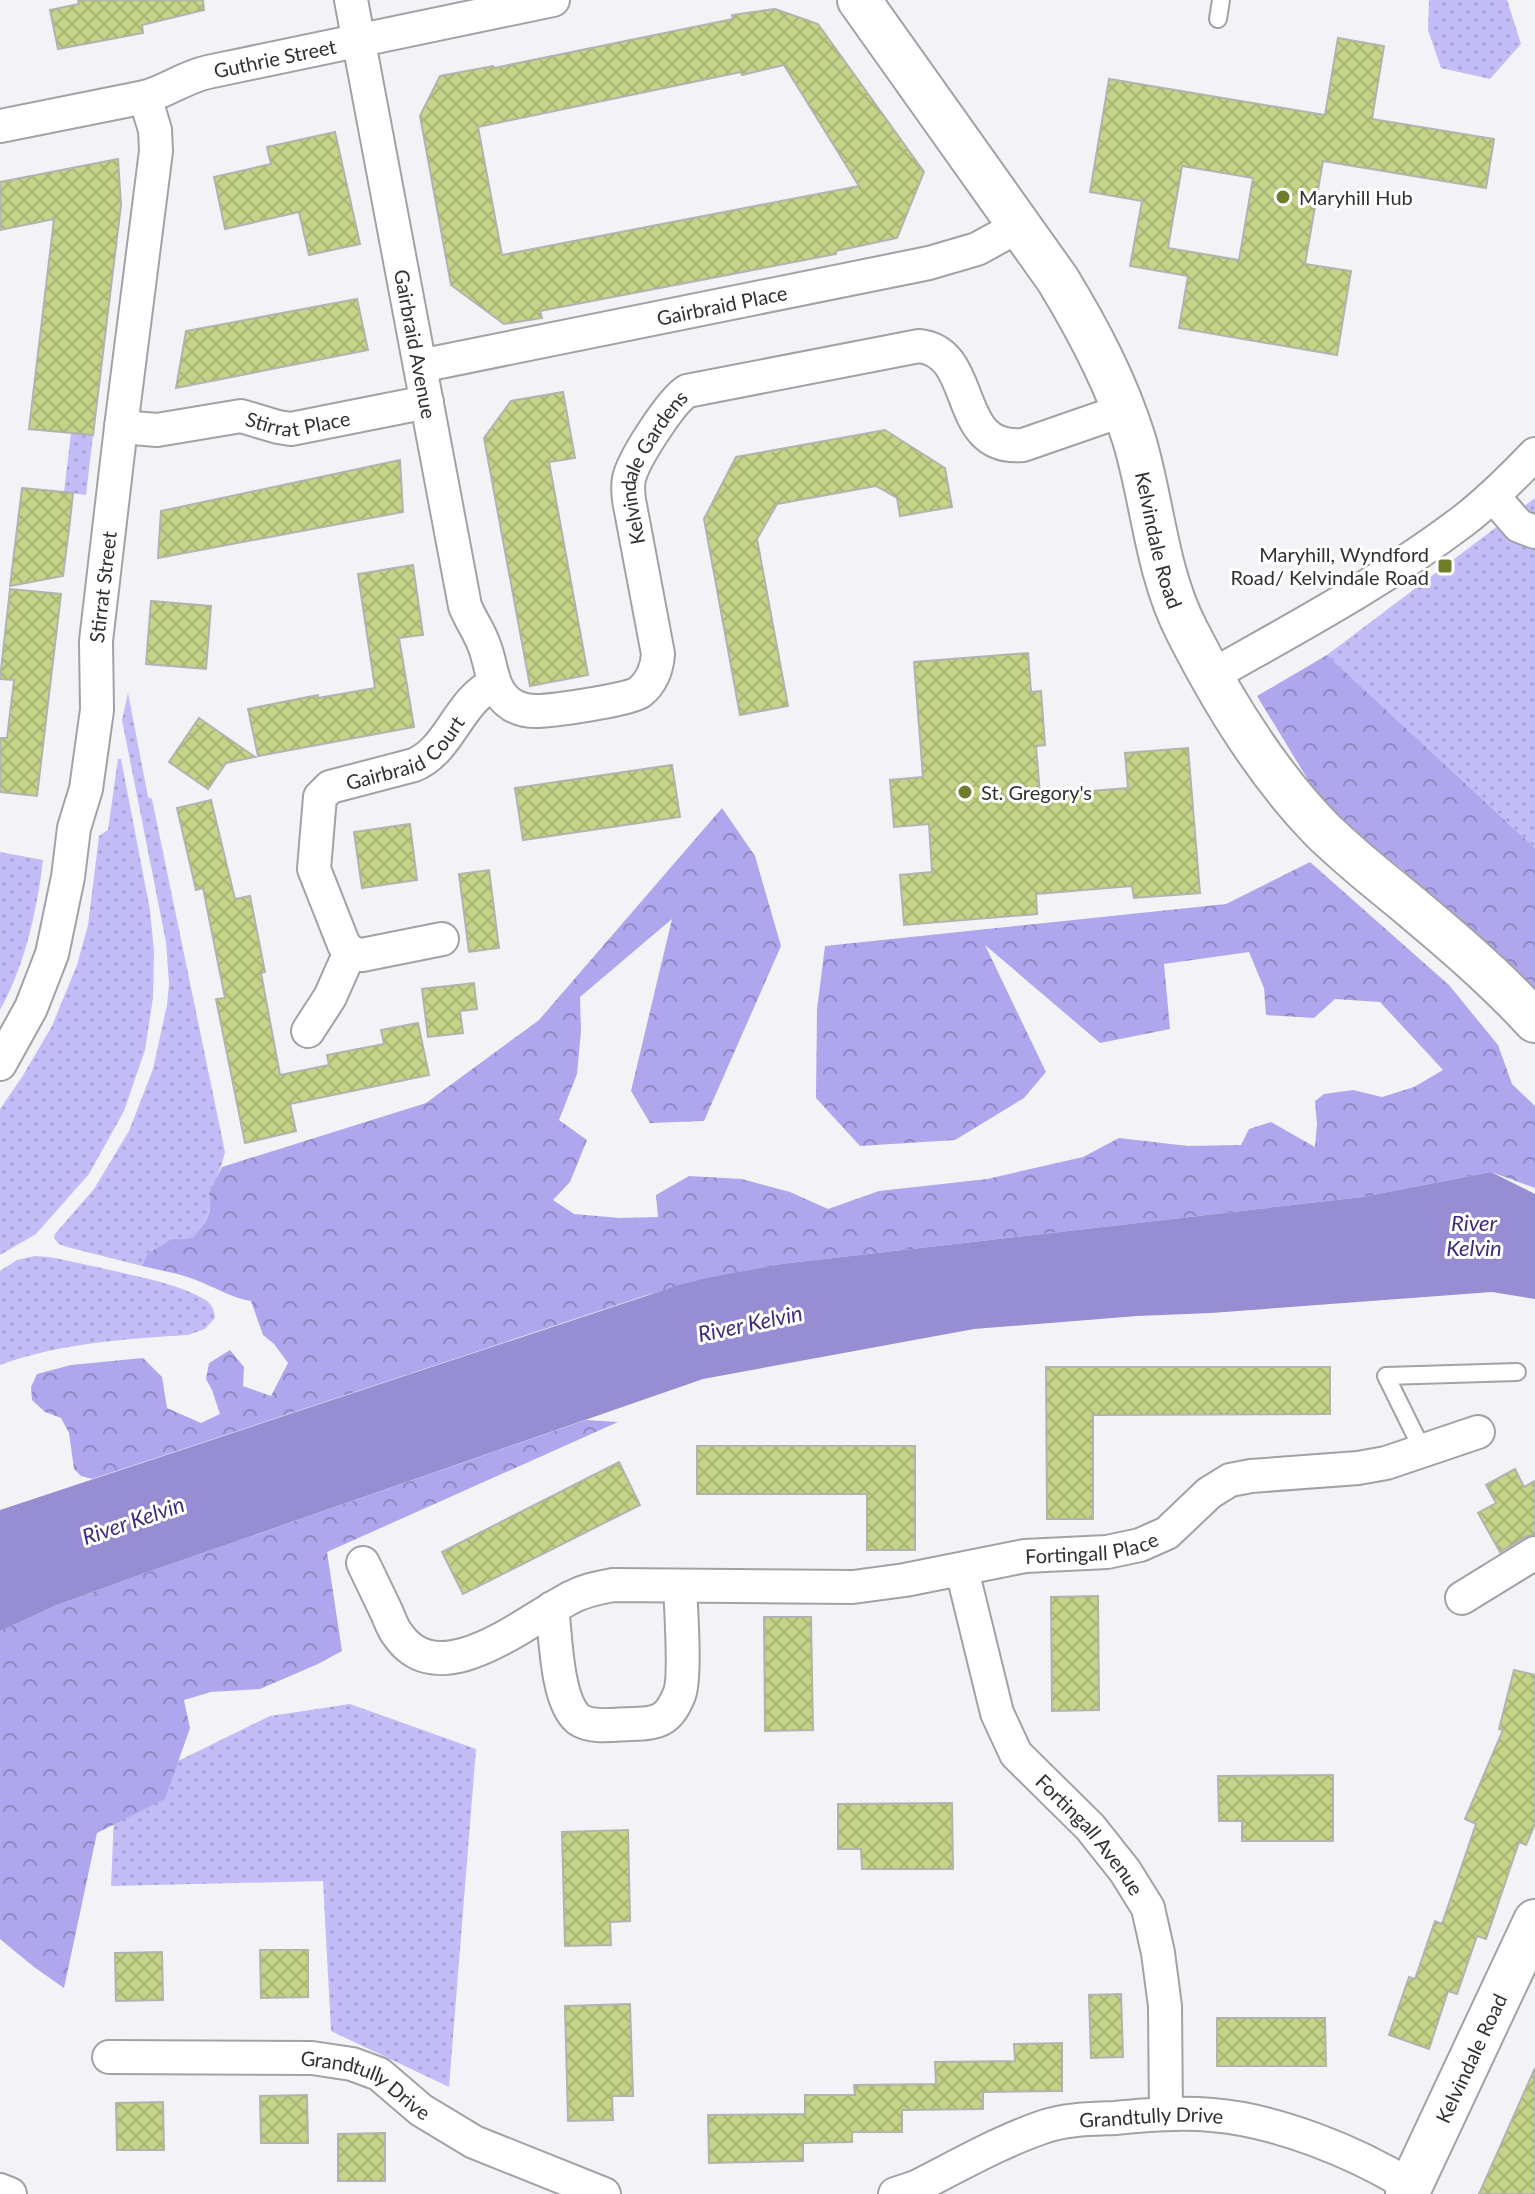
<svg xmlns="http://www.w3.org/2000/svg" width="1535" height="2194" viewBox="0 0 1535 2194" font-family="Lato,sans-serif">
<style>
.green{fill:url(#green-dots)}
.forest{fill:url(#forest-crowns)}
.water{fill:#968dd2}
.building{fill:url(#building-cross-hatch);stroke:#b2b3af;stroke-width:2;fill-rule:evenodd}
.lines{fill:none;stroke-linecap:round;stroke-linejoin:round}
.service-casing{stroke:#a2a2a6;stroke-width:20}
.minor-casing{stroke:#a2a2a6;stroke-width:36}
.tertiary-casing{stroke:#a2a2a6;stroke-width:46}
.service{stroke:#fff;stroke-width:16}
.minor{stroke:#fff;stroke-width:32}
.tertiary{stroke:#fff;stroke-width:42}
.poi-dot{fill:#707e2c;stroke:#fff;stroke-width:3}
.labels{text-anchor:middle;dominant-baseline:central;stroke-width:6;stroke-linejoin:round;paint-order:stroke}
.street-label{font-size:20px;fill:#313032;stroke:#fff}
.poi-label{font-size:20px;fill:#313032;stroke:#fff;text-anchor:start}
.water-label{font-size:22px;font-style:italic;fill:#3e2b7c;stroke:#fff}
</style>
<defs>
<pattern id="green-dots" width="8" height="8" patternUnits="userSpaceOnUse" patternTransform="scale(2)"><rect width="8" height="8" fill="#c2bcf7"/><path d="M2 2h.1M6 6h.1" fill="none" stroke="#a7a2d4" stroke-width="1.8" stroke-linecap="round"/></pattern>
<pattern id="forest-crowns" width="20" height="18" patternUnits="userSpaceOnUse" patternTransform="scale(2)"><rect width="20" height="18" fill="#afa7ed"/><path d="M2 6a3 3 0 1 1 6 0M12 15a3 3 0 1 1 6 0" fill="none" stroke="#8f88c1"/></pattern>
<pattern id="building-cross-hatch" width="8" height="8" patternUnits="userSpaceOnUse" patternTransform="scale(2)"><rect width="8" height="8" fill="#c3d387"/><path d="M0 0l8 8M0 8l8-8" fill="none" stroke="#a8b575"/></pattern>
</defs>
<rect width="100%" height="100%" fill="#f3f3f7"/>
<path class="green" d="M1429,0H1507L1521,44L1490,79L1441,68L1428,30Z
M71,433L93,435L86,495L64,492Z
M1535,498V848L1327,655Z
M128,693L148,797L152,799L225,1152C223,1161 220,1169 217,1177C208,1205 215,1214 192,1238L171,1239L147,1254L142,1266L67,1247L59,1244L54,1238L55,1234L94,1189L129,1131L153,1069L167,1005L169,984L166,942L122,720Z
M118,759H121L150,910L154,952L153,998L145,1050L124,1111L89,1174L36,1234L0,1255V1109L22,1077L52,1026L77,965L88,925L99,836L108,830Z
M0,852L43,860C37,911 25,965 0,1010Z
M35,1256C56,1257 77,1263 97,1267C129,1275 180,1283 207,1301C213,1306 214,1311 215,1318L205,1329L188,1335C125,1339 60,1343 0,1365V1271L17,1260Z
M350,1704L476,1749L449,2087L331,2031L323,1881L111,1886L115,1792L270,1716Z"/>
<path class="forest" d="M1327,655L1535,848V998L1403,870L1327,811L1257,696Z
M722,808L755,856L781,946L704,1121L650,1123L631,1091L672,919L580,997L581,1031L577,1074L559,1120L587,1140L570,1182L553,1200L574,1214L620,1218L658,1217L656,1195L689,1176L742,1179L790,1192L828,1209L879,1191L987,1179L1083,1157L1119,1138L1188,1146L1241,1145L1249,1129L1271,1122L1315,1147L1317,1124L1315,1101L1324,1094L1353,1090L1382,1097L1414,1087L1443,1070L1380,1002L1335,999L1314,1018L1266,1015L1264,988L1249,952L1164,964L1170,1029L1100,1043L985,945L1046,1072L1024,1098L955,1140L860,1146L816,1098L817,1009L825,946L1226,904L1310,862L1449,985L1498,1045L1512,1084L1535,1106V1188L1491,1172L1362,1197L781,1264L712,1277L647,1295L92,1479L81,1476L74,1469L69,1433L61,1418L45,1412L32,1400L31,1387L37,1374L71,1365L143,1358L162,1377L167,1408L201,1423L220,1414L212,1390L206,1379L209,1363L230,1350L244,1367L243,1386L271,1396L288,1363L274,1344L263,1335L251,1301C233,1298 220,1290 203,1283C184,1274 162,1271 142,1266L147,1254L171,1239L192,1238C205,1224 214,1212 209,1193L222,1167L426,1103L539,1020Z
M586,1420L618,1422L327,1552L342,1651L318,1664L260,1689L211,1692L184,1700L190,1728L165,1799L97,1833L64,1988L34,1967L0,1939V1631L57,1605L145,1573Z"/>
<path class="water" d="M1491,1172L1535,1194V1299L1492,1292L1211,1313L1137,1316L974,1329L703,1379L145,1573L57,1605L0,1631V1510L679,1285L711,1277L781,1264L1362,1197Z"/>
<path class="building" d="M78,0H203L204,10L142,25L143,33L58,49L50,10L79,4Z
M775,9L818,24L924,172L897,238L836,251V254L540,311L542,318L504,324L451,285L420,116L440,76L493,66L494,68L733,19L732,15ZM784,65L859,186L502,255L478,127L741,72L742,75Z
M1338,38L1384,46L1372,119L1494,139L1486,188L1323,161L1305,264L1351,271L1337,355L1179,328L1188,276L1130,266L1142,201L1090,192L1109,79L1325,115ZM1182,166L1253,178L1239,260L1168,248Z
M335,132L360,244L309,255L299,212L225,229L214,177L271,164L267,147Z
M118,159L121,205L93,435L29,429L54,219L0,230V182Z
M357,299L368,350L176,388L186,331Z
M563,392L575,458L549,462L588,675L530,686L484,438L511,401Z
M885,430L945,468L952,507L900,516L897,498L876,486L777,504L757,539L788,706L740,715L704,519L736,457Z
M400,460L403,512L158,558L161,511Z
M22,488L73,493L70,521L63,576L10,586Z
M413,565L423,635L399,638L414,727L258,756L248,709L318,695V698L375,688L358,574Z
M10,589L61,594L37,796L0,792V738H7L14,680L0,679Z
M151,601L211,606L206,669L146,664Z
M1028,653L1031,692L1041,691L1045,745L1036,746L1040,795L1128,788L1125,753L1188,748L1200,893L1134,898L1132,886L1036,894L1037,914L904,925L900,875L932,872L929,824L894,827L890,780L923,777L914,662Z
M199,718L255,757L226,763L208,789L169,762Z
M672,765L680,817L523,840L515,788Z
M211,800L235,899L250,896L265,972L261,973L280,1075L329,1065L327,1055L384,1044L381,1030L418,1023L429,1075L290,1104L296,1131L245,1143L216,999L225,998L203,888L196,890L177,808Z
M410,824L417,880L362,888L354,832Z
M489,870L499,948L469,952L459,874Z
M474,983L477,1009L460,1011L463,1033L428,1037L422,989Z
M1046,1367H1330V1414L1093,1415V1519H1047Z
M697,1446H915V1550H867V1494H697Z
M619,1462L640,1505L463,1594L442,1552Z
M1515,1469L1524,1487L1535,1481V1534L1525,1537L1500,1552L1478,1513L1496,1503L1486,1485Z
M1098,1596L1099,1710L1052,1711L1051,1597Z
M764,1617H811L813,1730L765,1731Z
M1514,1670L1535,1675V1824L1526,1845L1519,1842L1486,1939L1477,1936L1457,1994L1448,1991L1429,2049L1389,2035L1409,1977L1415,1979L1435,1921L1442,1924L1476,1824L1465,1819L1503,1730L1499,1729Z
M1333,1775V1841H1242V1821H1219L1218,1776Z
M952,1803L953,1869H862L861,1849H838V1804Z
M628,1830L630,1921L610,1922L611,1945L565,1946L562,1832Z
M260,1950H308V1997L261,1998Z
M162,1952L163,2000L116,2001L115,1953Z
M1121,1994L1123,2057L1091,2058L1089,1995Z
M630,2004L633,2096H612L613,2120L568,2121L565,2006Z
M1217,2018H1325L1326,2066H1217Z
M1062,2043V2091L983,2092V2109L902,2110V2132H852V2142L803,2143V2161L709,2163L708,2115L805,2114V2095H855L854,2085L936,2084L935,2062L1015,2061L1014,2044Z
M1535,2068V2194H1479Z
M307,2095L308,2143H261L260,2096Z
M163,2102L164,2150H117L116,2103Z
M385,2133V2181H338V2134Z"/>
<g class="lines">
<g class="service-casing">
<path id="service" d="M1218,19L1221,0
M1423,1451L1386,1376L1517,1372"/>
</g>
<g class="minor-casing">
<g id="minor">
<path id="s1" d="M351,0L465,606C470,619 479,631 484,645C493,667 490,690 512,705C519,709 528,711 536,711C553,711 628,700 640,692C652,682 657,668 658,654L629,500C628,492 627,483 630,475C636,456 671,401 687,391L919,346C979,352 951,452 1023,445L1124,410"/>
<path id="s2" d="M0,126L145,97C167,91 185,77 208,72L553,0"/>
<path id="s3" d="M420,366L929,263L977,249L1019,226"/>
<path id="s4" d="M121,427L157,430L241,416L278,427L291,429L427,402"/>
<path d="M1493,496L1519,526L1535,532"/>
<path d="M1211,676C1297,627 1384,581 1463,521C1489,501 1512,478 1535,454"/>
<path id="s5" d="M442,939L362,955L352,953L344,945L314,869L320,797L330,787L414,765C450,750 458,701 494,684"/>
<path d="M308,1031L330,997L350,952"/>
<path id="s6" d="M0,1064L31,1008L52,954L68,877L74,828L86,789L97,710L96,641L121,427L156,151L155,130L145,97"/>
<path id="s7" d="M363,1563C371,1580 379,1596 387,1613C390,1620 393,1629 398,1635C440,1696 528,1619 572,1597C585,1590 598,1588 613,1585L853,1587L905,1580L1025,1556L1107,1552L1140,1545L1167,1533L1209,1493L1230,1480L1251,1476L1358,1468L1386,1463L1478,1432"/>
<path id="s8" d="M962,1570L997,1713L1016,1754L1090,1827L1125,1871L1148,1908L1158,1953L1165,2006L1166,2114"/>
<path d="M1462,1598L1535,1553"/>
<path d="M552,1608C556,1636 556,1700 578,1719C591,1729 617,1724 632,1724C658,1724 669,1720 679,1695C686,1680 681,1608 680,1586"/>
<path id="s9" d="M109,2057L312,2058L352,2064L379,2074L421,2110L474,2142L604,2194"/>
<path d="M0,2190L10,2194"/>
<path id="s10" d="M895,2194L916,2187C958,2166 999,2142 1043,2127C1065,2119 1092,2119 1115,2118C1147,2115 1180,2112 1212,2115C1276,2120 1356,2152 1410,2186"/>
</g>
</g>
<g class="tertiary-casing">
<g id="tertiary">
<path id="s11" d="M859,0L1058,280C1089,331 1116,382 1134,439C1153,502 1156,571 1187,631C1223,702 1267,774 1323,831C1346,853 1371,874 1396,894C1444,934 1493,975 1535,1021"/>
<path id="s12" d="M1407,2194L1535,1921"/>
</g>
</g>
<use href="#service" class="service"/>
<use href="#minor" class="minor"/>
<use href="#tertiary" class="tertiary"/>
</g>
<g class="poi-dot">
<circle cx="1283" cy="197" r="8"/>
<rect x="1437" y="558" width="16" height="16" rx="4"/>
<circle cx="965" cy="792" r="8"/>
</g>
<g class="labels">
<g class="street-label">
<text stroke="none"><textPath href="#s2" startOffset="284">Guthrie Street</textPath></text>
<text stroke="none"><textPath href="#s3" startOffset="308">Gairbraid Place</textPath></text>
<text stroke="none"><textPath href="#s1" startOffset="350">Gairbraid Avenue</textPath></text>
<text stroke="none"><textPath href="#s4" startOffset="180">Stirrat Place</textPath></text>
<text stroke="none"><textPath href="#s1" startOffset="1098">Kelvindale Gardens</textPath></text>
<text stroke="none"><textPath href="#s11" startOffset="624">Kelvindale Road</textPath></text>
<text stroke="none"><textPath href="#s6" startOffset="494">Stirrat Street</textPath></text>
<text stroke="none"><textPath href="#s5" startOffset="356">Gairbraid Court</textPath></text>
<text stroke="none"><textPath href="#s7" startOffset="802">Fortingall Place</textPath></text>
<text stroke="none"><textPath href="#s8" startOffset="302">Fortingall Avenue</textPath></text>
<text stroke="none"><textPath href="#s12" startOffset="150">Kelvindale Road</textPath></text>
<text stroke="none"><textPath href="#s9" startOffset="264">Grandtully Drive</textPath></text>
<text stroke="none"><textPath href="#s10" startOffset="272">Grandtully Drive</textPath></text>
</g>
<g class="poi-label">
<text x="1299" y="197">Maryhill Hub</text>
<text x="1429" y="554" text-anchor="end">Maryhill, Wyndford<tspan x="1429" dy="23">Road/ Kelvindale Road</tspan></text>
<text x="981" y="792">St. Gregory's</text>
</g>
<g class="water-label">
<text x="1474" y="1222">River<tspan x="1474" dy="25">Kelvin</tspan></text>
<text transform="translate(750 1323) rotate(-12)">River Kelvin</text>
<text transform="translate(133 1520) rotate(-19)">River Kelvin</text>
</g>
</g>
</svg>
